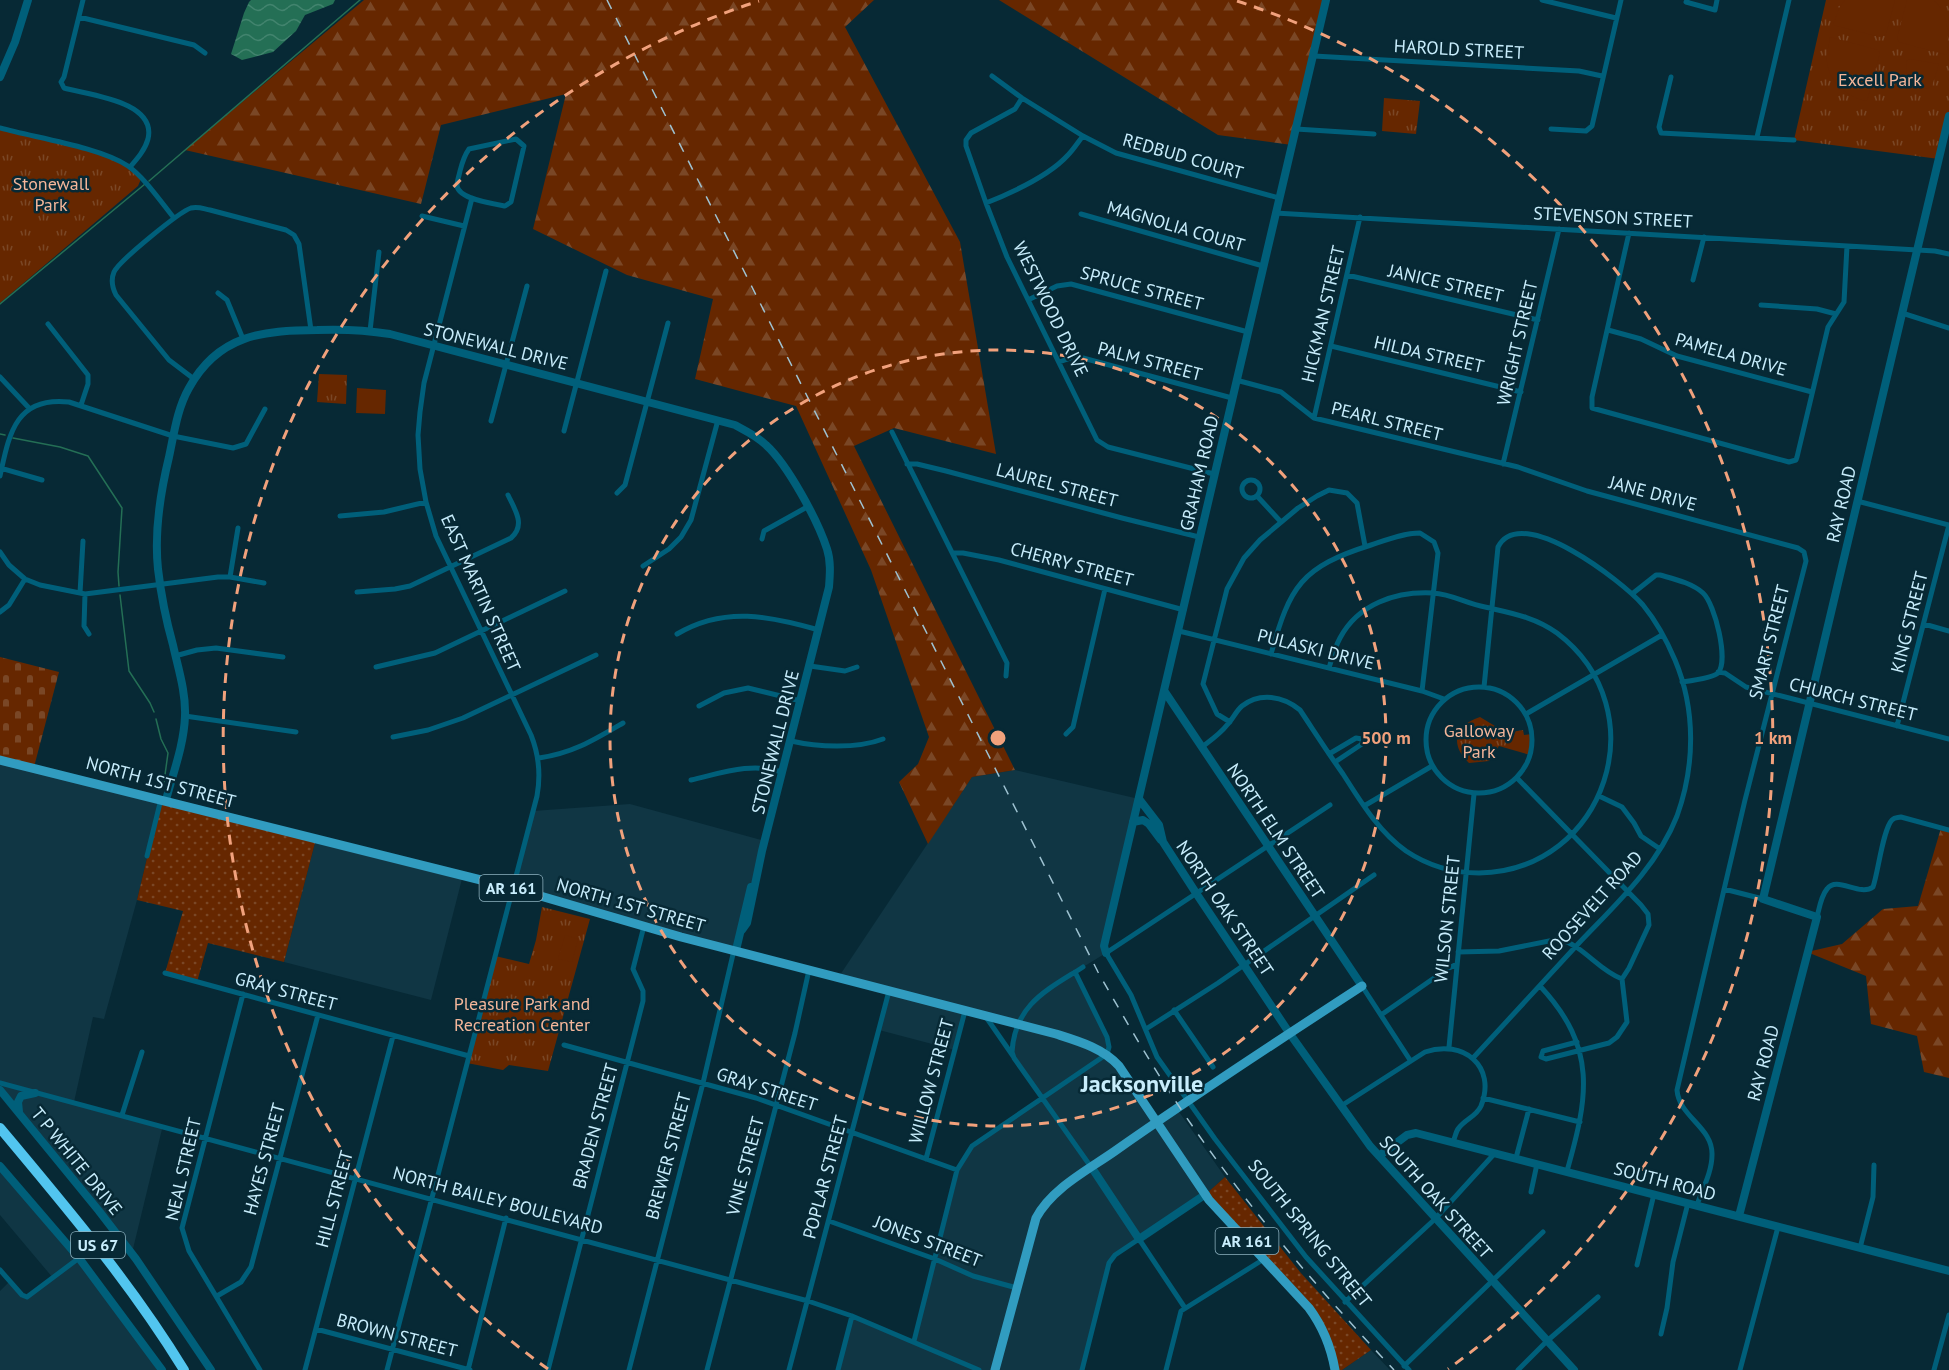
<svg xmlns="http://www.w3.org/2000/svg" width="1949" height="1370" viewBox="0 0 1949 1370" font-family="'PT Sans',sans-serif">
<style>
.built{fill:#103644}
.grass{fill:url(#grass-dots)}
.forest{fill:url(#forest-firs)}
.cemetery{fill:url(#cemetery-stones)}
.park{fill:url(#park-tufts)}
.garden{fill:#662700}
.water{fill:url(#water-waves)}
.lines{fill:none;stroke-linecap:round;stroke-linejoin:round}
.stream{stroke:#246f55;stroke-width:1.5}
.street{stroke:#005f7a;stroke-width:5}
.secondary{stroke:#005f7a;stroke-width:8}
.primary{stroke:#319cc0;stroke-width:9}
.highway{stroke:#52c5ef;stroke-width:10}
.rail{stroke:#9ec2d1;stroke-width:1.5;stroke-dasharray:10 10;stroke-linecap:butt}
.ring{fill:none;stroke:#f1a17c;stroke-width:3;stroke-dasharray:10 8}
.labels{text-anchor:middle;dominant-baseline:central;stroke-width:5;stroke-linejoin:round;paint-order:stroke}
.shield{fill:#072935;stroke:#8eb2c0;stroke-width:1.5}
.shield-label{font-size:16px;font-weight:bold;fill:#c8edfc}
.street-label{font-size:18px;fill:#c8edfc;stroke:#072935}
.park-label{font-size:18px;fill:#f4b69a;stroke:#072935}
.district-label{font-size:24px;font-weight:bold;fill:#c8edfc;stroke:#072935}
.centre{fill:#f1a17c;stroke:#072935;stroke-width:3}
.ring-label{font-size:18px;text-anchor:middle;font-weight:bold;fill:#f1a17c;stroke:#072935;stroke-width:5;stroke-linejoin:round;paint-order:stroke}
</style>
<defs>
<pattern id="grass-dots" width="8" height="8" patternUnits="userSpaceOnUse" patternTransform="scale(1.5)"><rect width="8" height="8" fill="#662700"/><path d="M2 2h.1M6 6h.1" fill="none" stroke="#7a4726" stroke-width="1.8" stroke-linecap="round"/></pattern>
<pattern id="forest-firs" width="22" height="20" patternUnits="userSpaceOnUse" patternTransform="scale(1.5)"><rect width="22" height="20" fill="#662700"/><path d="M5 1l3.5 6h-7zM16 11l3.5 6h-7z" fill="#7a4726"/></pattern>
<pattern id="cemetery-stones" width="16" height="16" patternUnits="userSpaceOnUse" patternTransform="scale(1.5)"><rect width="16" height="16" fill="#662700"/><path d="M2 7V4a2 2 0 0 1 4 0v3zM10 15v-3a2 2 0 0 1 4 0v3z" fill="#7a4726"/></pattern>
<pattern id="park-tufts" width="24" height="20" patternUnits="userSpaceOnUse" patternTransform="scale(1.5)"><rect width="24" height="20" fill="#662700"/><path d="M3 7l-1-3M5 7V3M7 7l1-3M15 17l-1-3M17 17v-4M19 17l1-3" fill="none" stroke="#7a4726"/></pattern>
<pattern id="water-waves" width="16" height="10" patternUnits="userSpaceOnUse" patternTransform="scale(1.5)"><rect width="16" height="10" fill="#246f55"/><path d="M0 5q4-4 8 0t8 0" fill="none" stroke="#42846e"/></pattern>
</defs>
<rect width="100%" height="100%" fill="#072935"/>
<path class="built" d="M0,760L161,799L137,900L104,1019L93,1017L74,1102L163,1125L132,1253L0,1089Z
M1015,770L1139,799L1106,953L1075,972L1107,1037V1054L1156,1122L1177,1109L1225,1177L1206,1194L1111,1260L1082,1370H838L852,1316L914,1341L957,1170L966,1152L1042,1098L1012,1052L1018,1026L965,1011L955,1050L879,1030L889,992L838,978L972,777Z
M630,804L765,841L736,950L513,888L533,811Z
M316,839L463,875L431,1000L284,962Z
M0,1166L126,1322L157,1370H0V1291L10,1281L25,1297L53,1278L0,1215Z
M1371,1350L1390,1370H1342Z"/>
<path class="grass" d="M161,799L316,839L284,962L208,943L197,982L165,973L183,911L137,900Z
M1225,1177L1300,1272L1371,1350L1342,1370H1335L1321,1326L1206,1194Z"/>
<path class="forest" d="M364,0H874L845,27L960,242L996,454L894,428L854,446L1015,770L972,777L928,844L899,782L918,764L929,737L871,570L796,406L695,379L713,299L627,275L533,229L566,94L441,125L421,204L185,150Z
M999,0H1326L1292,145L1218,135Z
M1941,828L1949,830V1078L1924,1072L1917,1036L1871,1024L1866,976L1807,952L1842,944L1883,909L1918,906Z"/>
<path class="cemetery" d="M0,657L59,672L34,767L0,760Z"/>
<path class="park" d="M1826,0H1949V116L1939,159L1794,140Z
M1384,98L1420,101L1416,134L1382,131Z
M0,128L90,151L119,161L141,179L138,186L0,303Z
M319,374L347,375L346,404L317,402Z
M1480,717L1500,729L1499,737L1500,734L1523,730L1524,735L1532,734L1530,755L1499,746L1489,761L1469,763C1449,744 1455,725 1480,717Z
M542,907L590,919L548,1071L509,1065L503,1070L467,1063L495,956L529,964L536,940Z"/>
<path class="garden" d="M1845,0H1895L1886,34L1880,37L1833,25L1839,8Z
M1907,0H1934C1949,15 1949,34 1947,55L1899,42L1897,38Z
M1830,37L1878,50L1880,53L1867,101C1848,98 1829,82 1827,62C1826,53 1829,45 1830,37Z
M1910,59L1939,64L1932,86L1928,88L1907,89L1906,61Z
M357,388L386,390L385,414L356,413Z
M565,935L578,939L572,962L558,959Z"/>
<path class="water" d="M251,0H335L333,4L305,15L296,31L273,52L242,60L231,54L244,13L249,2Z"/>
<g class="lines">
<path class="stream" d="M149,181L360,0
M0,304L145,184
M0,434L5,435
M13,438L60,447L88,456L122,508L118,572L119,586
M120,595L129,671L150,703L154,712
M156,719L161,739L168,753L164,782"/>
<path class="street" d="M83,0L64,77L61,82L64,88C89,95 157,101 148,139C145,150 137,159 130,167
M1542,0L1616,18
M1687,0L1686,2L1715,10L1717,0
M79,17L194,45L205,53
M1314,56L1579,71L1602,76
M992,76L1022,98L1083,136L1116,153L1279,198
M1671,77L1659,127L1661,133L1794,140
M1022,98L1015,109L971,133L966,140V146L986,203L1007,257L1097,440L1108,447L1214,474
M0,128C36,138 99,147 128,166C144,177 161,202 174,218
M1296,129L1374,134
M1551,129L1586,131L1592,126L1621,0
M1757,137L1789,0
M516,139L524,146L511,202L505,206C493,204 459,199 457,186C457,181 459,176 460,171C462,163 464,156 469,149Z
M986,203C1011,193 1050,175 1068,155C1074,149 1078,142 1083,136
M1275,213L1935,251L1949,254
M1081,214L1263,266
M422,216L464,226
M1629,233L1592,397V408L1789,462L1796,460L1797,457L1828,327L1844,302L1847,246
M1347,275L1538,320
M1693,280L1704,237
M218,293L227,300L243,339
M1030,299L1057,286L1071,284L1248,332
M1761,305L1817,309L1836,314
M1902,313L1949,328
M48,324L88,375V384L81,405
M1608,330L1641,339L1677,356L1812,392
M370,331L379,252
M1331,346L1521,392
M1059,362L1074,357L1083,358L1232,398
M0,377L29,408
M194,379L169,360L116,295C112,287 111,279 114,272C119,261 179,212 191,208C198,206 204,209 210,210L286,230L294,235L299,244L311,330
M1236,380L1281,392L1314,418L1518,467L1587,491L1798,548L1804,552L1806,561L1745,800L1677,1090C1679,1117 1713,1127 1712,1155C1712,1172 1702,1190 1697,1205
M1314,418L1360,217
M491,421L527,286
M564,431L606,271
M892,432L1007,663L1006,676
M907,464H917L946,471L1122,518L1199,537
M1503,464L1559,229
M0,468L42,480
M0,476C9,435 15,396 69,402L173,436L233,448L246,444L265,409
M1242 489a9 9 0 1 1 18 0a9 9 0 1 1-18 0Z
M617,493L625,485L668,323
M1257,496L1281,522
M1857,501L1949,525
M340,516L384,512L426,502
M762,539L764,531L807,507
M0,552L9,565L25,579L40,585L85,594L218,577H230L264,583
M953,553H963L999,560L1184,610
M643,566L669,549L681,537L691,520L718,420
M230,577L238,528
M357,592L395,589L410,586L511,538C526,525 515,510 508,495
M80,593L83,541
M85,594L84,626L89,634
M1632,594L1656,575H1660C1674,579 1692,583 1703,593C1715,604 1729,661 1718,673C1713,678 1689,681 1682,682
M0,612L9,605L25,579
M1924,624L1949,631
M1179,631L1422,691L1444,699
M677,634C724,606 770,616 819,630
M1271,654C1290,586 1301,567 1371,545C1386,540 1404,533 1420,533L1434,542L1438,553L1422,691
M175,656L197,650L216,648L283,657
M810,666L845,671L857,667
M376,667L435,653L565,591
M1718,672L1725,673L1746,687L1949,739
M1426 740a53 53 0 1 1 106 0a53 53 0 1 1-106 0Z
M699,706L724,693L748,688L801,701
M1526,714L1662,635
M185,716L296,732
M1230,722L1217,714L1203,684L1227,589L1244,558L1260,540L1298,508L1317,496L1329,490L1347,493L1357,503L1365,546
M1897,726L1949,525
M1066,734L1073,727L1105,589
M393,737L428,730L463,718L596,655
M791,741C817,747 857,749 883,739
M1202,747C1211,740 1220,734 1227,725C1233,719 1236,711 1242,706C1260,692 1283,696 1300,710C1314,731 1328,753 1343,774C1361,802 1378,831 1406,851C1427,865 1453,873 1479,873C1606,871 1659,710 1557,633C1535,617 1511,613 1485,607C1467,604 1452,594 1433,593C1396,591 1358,604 1340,638C1335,647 1332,658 1329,668
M1329,754L1356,738L1362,739V744L1335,762
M539,758C573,753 594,740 623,723
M1517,778L1641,905L1648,914L1649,925L1629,968L1622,979L1627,1022L1617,1037L1609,1043L1546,1059L1541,1057L1543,1051L1577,1042
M691,780C722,773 751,762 782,772
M1599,796L1622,807L1634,823L1641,836L1660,849
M1330,805L1106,953L1131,995L1157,1057L1215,1139L1306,1257L1409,1370
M1364,806L1432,766
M147,856L161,799
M1724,889L1763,899
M1817,917C1819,909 1821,896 1827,889C1837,875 1859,897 1873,887C1878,873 1883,829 1892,820C1895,817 1897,818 1901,817L1949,830
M1458,952L1499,951L1559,939C1584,946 1598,970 1622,979
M1083,967C1047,990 1015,1004 1012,1052L1014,1058L1091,1167
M165,973L469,1056
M1362,986L1410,1060
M1540,986C1598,1048 1588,1097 1567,1171
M243,994L182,1228L189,1251L260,1370
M1174,1010L1213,1067
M1381,1015L1447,969L1457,964
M986,1017L1013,1056
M1146,1029L1218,983L1374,875
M564,1045L756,1098L957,1170
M1449,1047L1474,794
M1473,1058C1508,1020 1543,982 1578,944C1615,905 1657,867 1677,816C1695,766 1696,710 1675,660C1667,641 1656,621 1643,605C1623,582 1521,502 1498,547L1484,687
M0,1083L808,1301L852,1316L979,1370
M1483,1098L1580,1122
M1341,1106L1425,1052C1463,1039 1497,1066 1481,1106C1476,1117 1465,1119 1458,1129C1456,1132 1455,1137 1453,1142
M122,1115L142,1052
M1516,1158L1529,1109
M926,1159L965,1011
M1531,1192L1537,1164
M829,1221L935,1259L973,1276L1017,1288
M1860,1248L1873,1197L1874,1165
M1637,1265L1654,1194
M0,1270L22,1295L27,1297L79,1258
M217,1296L241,1282L251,1267L318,1015
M1345,1302L1435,1219L1495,1153
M316,1329L470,1370
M1661,1334L1667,1308L1673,1262L1688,1203
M914,1341L957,1170L972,1146L1107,1054L1109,1047L1107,1037L1075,972
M1404,1366L1543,1232
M305,1370L393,1036
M387,1370L537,796C541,774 539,755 531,735L436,536L426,502L420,469L418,435L420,412L424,383L472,198
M468,1370L506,1218
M548,1370L643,1001V991L633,969L644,926
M629,1370L703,1083L734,950
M707,1370L795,1033L809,970
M789,1370L889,991
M838,1370L852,1316
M1082,1370L1109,1263L1115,1255L1139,1239L1185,1308
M1166,1370L1181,1311L1264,1259
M1518,1370L1547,1341L1598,1297
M1740,1370L1778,1227
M1934,1370L1949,1315"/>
<path class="secondary" d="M0,77L15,42L28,0
M1165,692L1362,986
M1139,799L1159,825L1163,842L1196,893L1290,1034L1370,1146L1574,1370
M166,800C173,773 184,745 185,716C186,692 178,668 173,645C166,620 161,595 158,569C154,531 160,494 169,457C174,434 177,409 189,388C218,335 263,330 317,330C342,329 365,330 390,334L735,425C746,431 757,436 766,445C788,465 818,521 827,549C831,561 830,574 829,587L762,851L747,923L742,930
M1133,822L1143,820L1149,824L1161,840
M736,950L751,887
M1106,953L1104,946L1326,0
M0,1090L99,1211L136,1259L211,1370
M19,1112L18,1102L21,1096L35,1093
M1379,1156L1407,1135L1416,1133L1949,1271
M0,1166L79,1258L162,1370
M1092,1168L1139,1239L1206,1194
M1739,1216L1817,917L1763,899L1949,116"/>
<path class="primary" d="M0,760L513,888L681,937L1056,1034C1078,1041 1103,1048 1119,1066L1209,1200L1309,1308C1323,1327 1331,1347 1335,1370
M995,1370L1036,1218C1052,1188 1088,1170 1115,1151C1196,1094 1279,1040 1362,986"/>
<path class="highway" d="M0,1128C66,1207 130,1282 184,1370"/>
<path class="rail" d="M607,0L1098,972C1127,1023 1157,1075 1191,1124C1251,1211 1321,1292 1394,1370"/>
</g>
<g class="ring">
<circle cx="998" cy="738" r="388"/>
<path d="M548 1369A775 775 0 0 1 759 1M1237 1A775 775 0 0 1 1448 1369"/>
</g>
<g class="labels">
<g class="shield">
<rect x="479.5" y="875" width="63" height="26" rx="4.5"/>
<rect x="1215.5" y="1228" width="63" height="26" rx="4.5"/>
<rect x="71" y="1232" width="54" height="26" rx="4.5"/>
</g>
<g class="shield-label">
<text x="511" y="888">AR 161</text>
<text x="1247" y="1241">AR 161</text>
<text x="98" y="1245">US 67</text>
</g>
<g class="street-label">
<text transform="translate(1459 49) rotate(3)">HAROLD STREET</text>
<text transform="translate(1183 156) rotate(16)">REDBUD COURT</text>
<text transform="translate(1613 217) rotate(3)">STEVENSON STREET</text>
<text transform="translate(1176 226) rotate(16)">MAGNOLIA COURT</text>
<text transform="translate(1446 283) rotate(13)">JANICE STREET</text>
<text transform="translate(1142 288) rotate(15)">SPRUCE STREET</text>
<text transform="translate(1051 309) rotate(64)">WESTWOOD DRIVE</text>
<text transform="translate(1323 314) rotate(-77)">HICKMAN STREET</text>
<text transform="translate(1517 343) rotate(-77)">WRIGHT STREET</text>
<text transform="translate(496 346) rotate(14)">STONEWALL DRIVE</text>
<text transform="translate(1429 354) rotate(13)">HILDA STREET</text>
<text transform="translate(1731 354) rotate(16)">PAMELA DRIVE</text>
<text transform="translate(1150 361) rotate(15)">PALM STREET</text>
<text transform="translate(1387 421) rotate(14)">PEARL STREET</text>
<text transform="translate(1199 473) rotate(-77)">GRAHAM ROAD</text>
<text transform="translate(1057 485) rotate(15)">LAUREL STREET</text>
<text transform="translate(1653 493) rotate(15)">JANE DRIVE</text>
<text transform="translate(1841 504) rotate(-77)">RAY ROAD</text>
<text transform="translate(1072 564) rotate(15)">CHERRY STREET</text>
<text transform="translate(481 593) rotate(66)">EAST MARTIN STREET</text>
<text transform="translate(1909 622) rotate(-76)">KING STREET</text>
<text transform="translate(1769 642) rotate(-76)">SMART STREET</text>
<text transform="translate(1316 649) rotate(14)">PULASKI DRIVE</text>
<text transform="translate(1853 699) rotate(14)">CHURCH STREET</text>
<text transform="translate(775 742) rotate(-76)">STONEWALL DRIVE</text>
<text transform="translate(161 782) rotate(15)">NORTH 1ST STREET</text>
<text transform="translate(1276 831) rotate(56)">NORTH ELM STREET</text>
<text transform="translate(631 905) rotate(16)">NORTH 1ST STREET</text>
<text transform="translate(1592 905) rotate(-48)">ROOSEVELT ROAD</text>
<text transform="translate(1225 908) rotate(56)">NORTH OAK STREET</text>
<text transform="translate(1447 919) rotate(-84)">WILSON STREET</text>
<text transform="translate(286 991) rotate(15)">GRAY STREET</text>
<text transform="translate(1763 1063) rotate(-75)">RAY ROAD</text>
<text transform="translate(931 1081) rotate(-75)">WILLOW STREET</text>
<text transform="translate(767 1089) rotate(18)">GRAY STREET</text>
<text transform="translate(595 1126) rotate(-75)">BRADEN STREET</text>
<text transform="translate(668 1156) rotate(-75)">BREWER STREET</text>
<text transform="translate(264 1159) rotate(-75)">HAYES STREET</text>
<text transform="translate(77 1161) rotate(51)">T P WHITE DRIVE</text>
<text transform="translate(745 1166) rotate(-75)">VINE STREET</text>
<text transform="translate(183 1169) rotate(-77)">NEAL STREET</text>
<text transform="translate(825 1177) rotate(-75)">POPLAR STREET</text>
<text transform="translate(1665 1181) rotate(15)">SOUTH ROAD</text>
<text transform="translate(1436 1197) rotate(48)">SOUTH OAK STREET</text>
<text transform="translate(334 1199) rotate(-75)">HILL STREET</text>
<text transform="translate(498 1200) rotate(15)">NORTH BAILEY BOULEVARD</text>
<text transform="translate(1310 1233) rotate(51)">SOUTH SPRING STREET</text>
<text transform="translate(928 1241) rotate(21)">JONES STREET</text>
<text transform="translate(397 1335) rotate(15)">BROWN STREET</text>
</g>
<g class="park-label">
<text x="1880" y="79">Excell Park</text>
<text x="51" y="183">Stonewall<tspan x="51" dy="21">Park</tspan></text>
<text x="1479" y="730">Galloway<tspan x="1479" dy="21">Park</tspan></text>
<text x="522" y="1003">Pleasure Park and<tspan x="522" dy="21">Recreation Center</tspan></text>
</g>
<g class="district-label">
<text x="1142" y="1083">Jacksonville</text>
</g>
</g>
<circle cx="998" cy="738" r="9" class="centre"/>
<g class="ring-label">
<text x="1386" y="744">500 m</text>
<text x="1773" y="744">1 km</text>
</g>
</svg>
